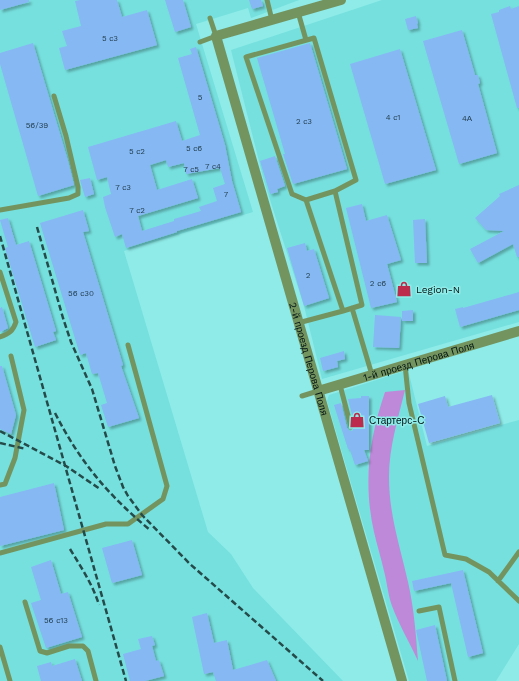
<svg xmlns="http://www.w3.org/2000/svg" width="519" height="681" viewBox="0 0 519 681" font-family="'Work Sans',sans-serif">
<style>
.built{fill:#76e0de}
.forest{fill:#be89d9}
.building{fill:#86b8f4;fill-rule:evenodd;filter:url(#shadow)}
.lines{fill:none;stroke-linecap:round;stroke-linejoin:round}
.lane{stroke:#74945f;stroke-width:5}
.street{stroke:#74945f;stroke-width:10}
.rail{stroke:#244b4a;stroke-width:2.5;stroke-dasharray:6 3;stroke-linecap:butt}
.labels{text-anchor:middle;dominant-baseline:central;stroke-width:3;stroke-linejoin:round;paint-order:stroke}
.number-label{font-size:8px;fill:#223e4c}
.poi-label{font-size:10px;fill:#001514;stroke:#8eebe8;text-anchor:start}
.street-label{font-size:10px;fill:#001514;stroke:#8eebe8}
</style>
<defs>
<filter id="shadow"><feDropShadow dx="2.5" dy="2.5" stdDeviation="1" flood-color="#0004"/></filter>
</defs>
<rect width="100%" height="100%" fill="#8eebe8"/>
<path class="built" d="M0,0H299L251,18L248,8L196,24L253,212L124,251L208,532L231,554L253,588L343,681H0Z
M382,0H519V322L322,379L304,306L264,181L231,50Z
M408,370L427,446L519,420V644L496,681H409L327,401L329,395Z"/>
<path class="forest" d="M405,390C398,419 389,447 389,477C389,515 400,546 408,582C414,608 416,635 418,661C410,643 399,625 392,606C388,595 387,582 384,571C381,558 377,545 374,532C363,483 369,439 385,392Z"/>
<path class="building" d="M0,0H29V2L0,10Z
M80,0H117L122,17L147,10L157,45L65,70L59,48L67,46L62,31L81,26L75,1Z
M165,0H183L191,27L175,32Z
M249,0H261L263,6L252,9Z
M510,6L511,9L519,6V108H517L491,14L499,12V10Z
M416,16L418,23L417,24L418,28L408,30L405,19Z
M462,30L475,75H478L480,83L478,84L497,153L459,164L423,41Z
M33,43L68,161L74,185L38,196L0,64V53Z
M310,43L347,169L293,184L283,154H285L257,58Z
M196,47L225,145L232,181L241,212L177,231V232L126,248L122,234L115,237L105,207L103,197L111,194L107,177L97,180L88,147L176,121L182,141L200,135L178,58L192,54L190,49ZM166,160L168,167L184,163L186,174L220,168L225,184L213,188L217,201L199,207L201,211L174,219V221L142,231L138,216L198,198L192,179L157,190L150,165Z
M400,49L436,170L385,184L350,64Z
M275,156L285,186L277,189L278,192L270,194L260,161Z
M90,178L94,194L85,197L80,180Z
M519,185V257H517L513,244L478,263L470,249L504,231L486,230L475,218L500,196L499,194Z
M362,204L366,221L387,215L401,260L387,264L397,302L371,308L346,208Z
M83,210L89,231L83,232L123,365L121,366L139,418L108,427L101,405L107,403L98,373L92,374L86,353L80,355L40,223Z
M8,218L16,245L29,241L56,331L53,332L56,340L35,347L5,248L8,247L0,220Z
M425,219L427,263H415L413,220Z
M305,243L307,251L314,249L329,298L304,306L287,248Z
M519,292V310L460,327L455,309L463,307V308Z
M2,307L8,328L0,332V308Z
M413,310V321H402V311Z
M375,315L401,317L399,348L373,347Z
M344,351L345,359L337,361L338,367L323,371L320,358Z
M0,366H2L16,415L11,434L0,429Z
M492,395L500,423L429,443L418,404L445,396L448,407Z
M361,396H369V450H364L368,461L355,465L350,450L348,449L334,405L341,403L347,428L350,431H352L355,426L348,399L361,398Z
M54,483L64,530L0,546V497Z
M132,540L142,575L112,583L102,548Z
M51,560L61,594L68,592L82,637L46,648L31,603L41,600L31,567Z
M463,570L483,653L468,657L451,583L414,591L412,581Z
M207,613L214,643L227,640L233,670L267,660L276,681H216L213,672L204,674L192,617Z
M435,625L447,681H427L416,630Z
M152,636L155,645L152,646L156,661L159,660L164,676L145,681H130L123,654L141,649L138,639Z
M75,659L82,681H41L37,666L51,662L52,666Z"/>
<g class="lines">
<path class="lane" d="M267,0L272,20
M298,12L306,40
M200,42L216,36L210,18
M306,200L292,194L246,57L314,38L356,180L335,191
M0,210L69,198L78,194V187L66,136L54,96
M0,272L16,322C13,331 9,334 0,337
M352,308L372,375
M298,323L343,311L306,200L335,191L362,305L343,311
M405,365L409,403L445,555L466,559L489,572L519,601
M340,385L351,427
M302,396L318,391
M0,485L5,484L15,458L24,410L11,356
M0,553L106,524H128L163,499L167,486L128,345
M498,581L519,552
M25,602L40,651L47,653L69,646H83L88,651L96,681
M419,611L439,607L455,681
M0,647L10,681"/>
<g class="street">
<path id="s1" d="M341,0L216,36L402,681"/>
<path id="s2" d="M318,391L519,331"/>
</g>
<path class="rail" d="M37,227L63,318L71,342L92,389L115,466L123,487L128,496L142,515L190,564L323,681
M0,236L126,681
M55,413C80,462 108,495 150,530
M0,431L66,466L100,489
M0,443L26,449
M70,549C81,567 93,585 99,605"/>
</g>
<defs>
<g id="shop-bare" transform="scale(1.2)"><path d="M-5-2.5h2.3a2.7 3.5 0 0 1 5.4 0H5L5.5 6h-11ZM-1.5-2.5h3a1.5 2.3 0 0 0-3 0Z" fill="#bc2b4b" stroke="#8eebe8" stroke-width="2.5" paint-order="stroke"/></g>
</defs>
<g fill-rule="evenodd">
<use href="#shop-bare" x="404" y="289"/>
<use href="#shop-bare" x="357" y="420"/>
</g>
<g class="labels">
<g class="number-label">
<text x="110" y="38">5 с3</text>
<text x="200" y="97">5</text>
<text x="393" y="117">4 с1</text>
<text x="467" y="118">4А</text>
<text x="304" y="121">2 с3</text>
<text x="37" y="125">56/39</text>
<text x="194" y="148">5 с6</text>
<text x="137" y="151">5 с2</text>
<text x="213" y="166">7 с4</text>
<text x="191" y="169">7 с5</text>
<text x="123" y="187">7 с3</text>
<text x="226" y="194">7</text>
<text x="137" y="210">7 с2</text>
<text x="308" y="275">2</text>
<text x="378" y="283">2 с6</text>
<text x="81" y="293">56 с30</text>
<text x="56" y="620">56 с13</text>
</g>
<g class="poi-label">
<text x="416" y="289">Legion-N</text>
<text x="369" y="420">Стартерс-С</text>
</g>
<g class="street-label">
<text stroke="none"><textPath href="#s1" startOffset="466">2-й проезд Перова Поля</textPath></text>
<text stroke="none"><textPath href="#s2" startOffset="105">1-й проезд Перова Поля</textPath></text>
</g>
</g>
</svg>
